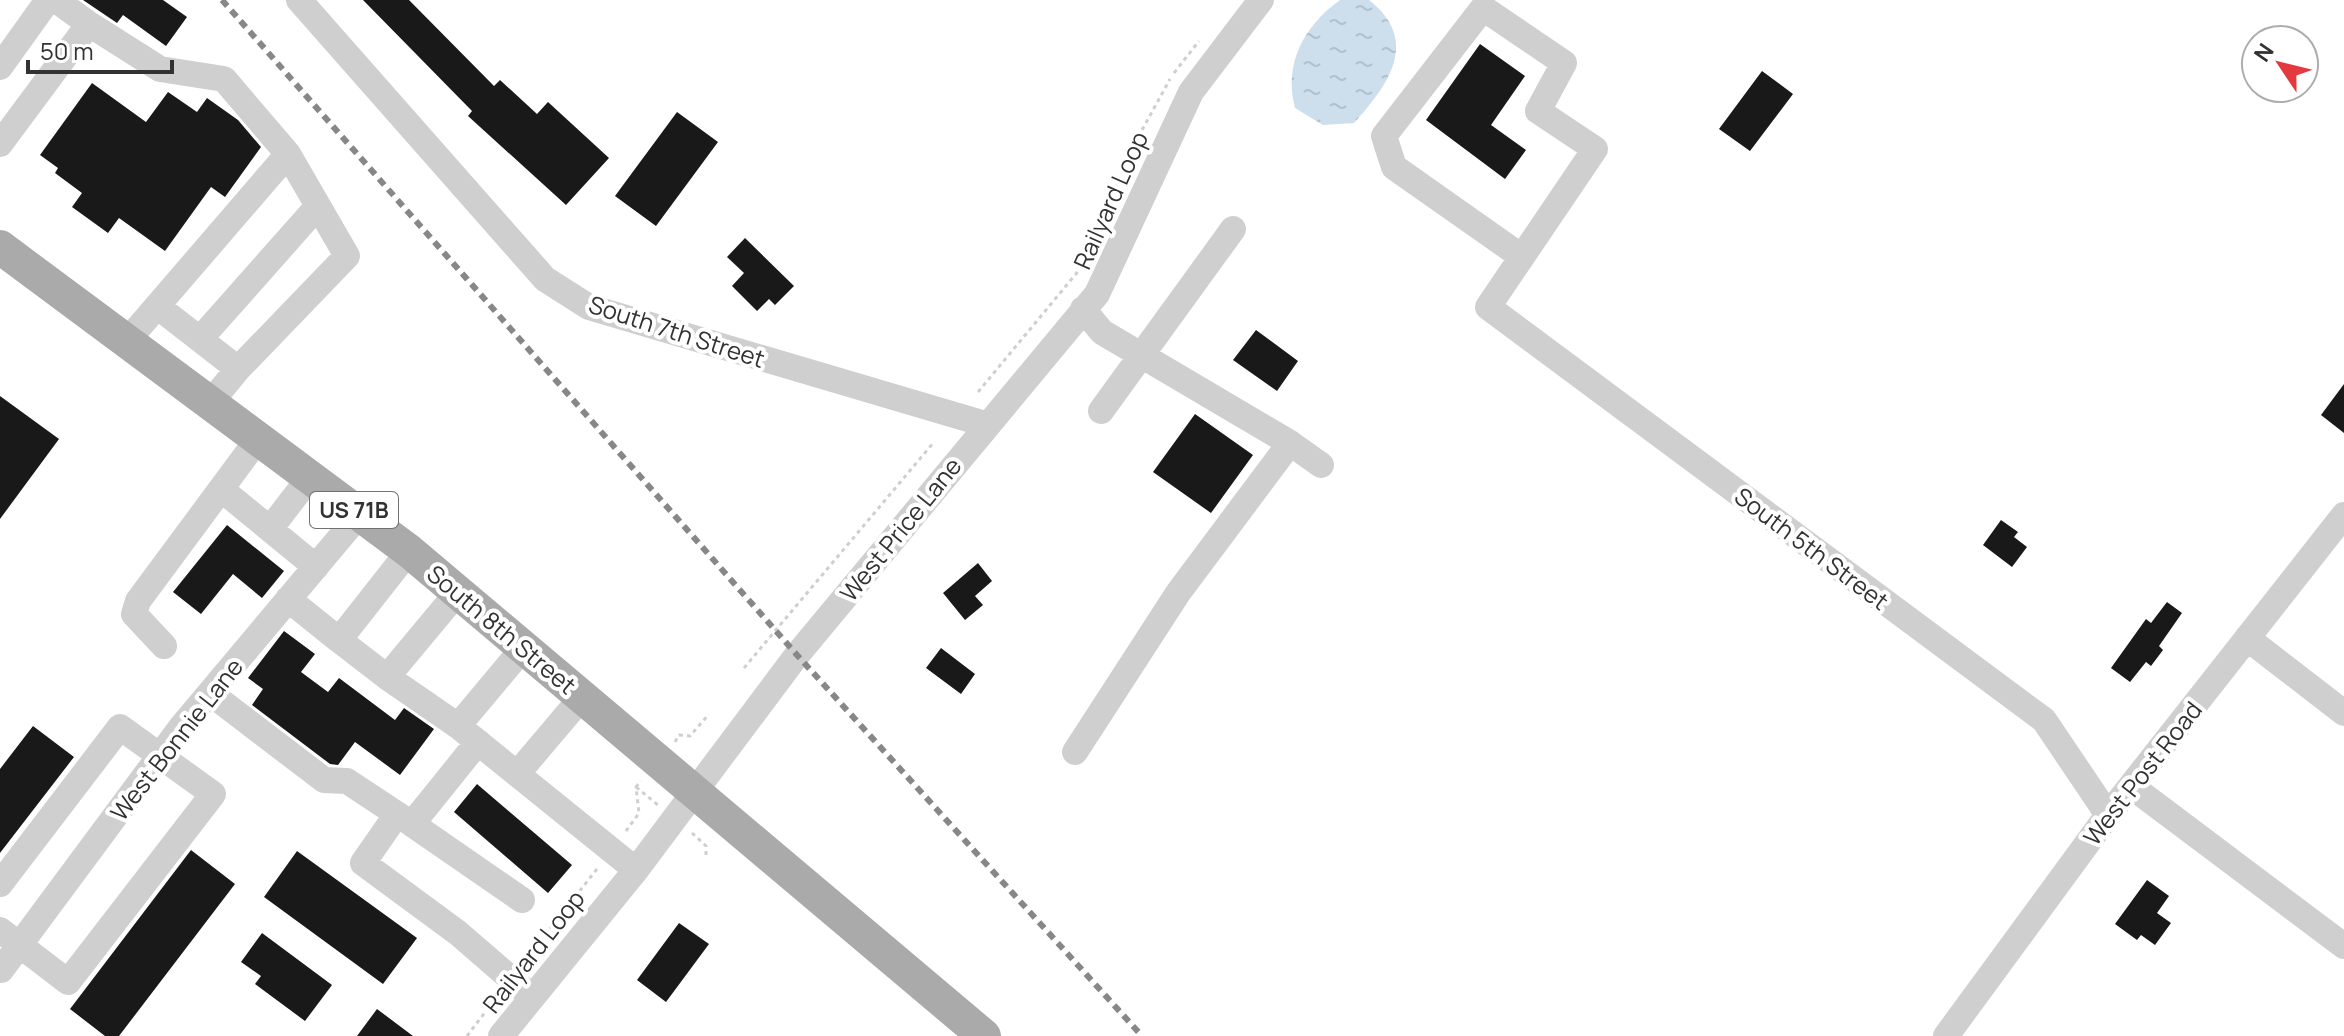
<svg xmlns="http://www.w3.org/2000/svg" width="2344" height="1036" viewBox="0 0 2344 1036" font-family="Manrope,sans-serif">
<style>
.water{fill:url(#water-ripples)}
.building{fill:#191919}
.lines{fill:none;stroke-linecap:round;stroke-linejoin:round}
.path{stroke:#cfcfcf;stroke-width:3;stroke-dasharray:4 4;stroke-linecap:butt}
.minor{stroke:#cfcfcf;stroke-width:26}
.major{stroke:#aaa;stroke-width:34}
.rail{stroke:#878787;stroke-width:6;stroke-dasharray:8 6;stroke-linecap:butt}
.labels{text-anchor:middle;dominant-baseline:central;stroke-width:8;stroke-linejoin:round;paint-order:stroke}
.shield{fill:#fff;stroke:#707070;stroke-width:2}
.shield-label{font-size:22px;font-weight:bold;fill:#323232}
.street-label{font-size:24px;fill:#323232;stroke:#fff}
</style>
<defs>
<pattern id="water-ripples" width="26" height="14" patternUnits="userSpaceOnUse" patternTransform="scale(2)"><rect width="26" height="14" fill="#cddfed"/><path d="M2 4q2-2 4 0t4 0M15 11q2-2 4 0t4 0" fill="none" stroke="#b0c0cc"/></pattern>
</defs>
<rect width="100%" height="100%" fill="#fff"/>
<path class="water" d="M1340,0H1369C1421,41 1388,85 1354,123L1323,125L1295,108C1283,64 1304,26 1340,0Z"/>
<path class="building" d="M83,0H163L187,17L166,46L123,15L117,23Z
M363,0H409L494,86L500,80L537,114L548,102L609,158L566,205L468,116L472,111Z
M1480,44L1525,76L1491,125L1526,150L1505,179L1426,120Z
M1762,71L1793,94L1750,151L1719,129Z
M92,83L146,122L168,92L197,112L207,98L238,120L261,147L225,197L211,187L165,251L119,218L108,233L72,207L82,193L55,173L58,168L40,155Z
M677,112L718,142L656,226L615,196Z
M745,238L794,286L775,305L769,299L757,311L732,286L744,273L727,257Z
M1256,330L1298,361L1277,391L1233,360Z
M2344,384V433L2321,415Z
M0,396L59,439L0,519Z
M1195,414L1253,455L1211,513L1153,472Z
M2001,520L2018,532L2014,537L2027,547L2012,567L1983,545Z
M227,525L284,571L262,598L233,574L201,614L173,592Z
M978,563L992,581L975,596L983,605L965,620L943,593Z
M2167,602L2182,613L2159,646L2163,650L2151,666L2146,662L2130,682L2111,668L2146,619L2151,623Z
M284,631L315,654L301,672L328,692L339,678L395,720L404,708L434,729L400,775L355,742L338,765L330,764L252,705L263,689L248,678Z
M941,648L975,674L961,694L926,668Z
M33,726L74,757L0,853V769Z
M477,784L572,865L548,893L454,812Z
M191,850L235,884L119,1036H105L70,1009Z
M297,851L417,938L383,984L264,897Z
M2147,880L2169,896L2157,913L2171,923L2155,945L2141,935L2137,940L2115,924Z
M679,923L709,944L666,1002L637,980Z
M262,933L332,985L305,1021L255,984L261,976L241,962Z
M377,1009L413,1036H357Z"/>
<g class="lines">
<path class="path" d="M1174,73L1199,41
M978,392L1080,269L1135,143L1170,79
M744,668L934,442
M675,742L679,735L690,736L709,714
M636,787L658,805
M626,831L639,813L636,787L641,781
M692,833L706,846V855
M525,960L597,869
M467,1036L496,998"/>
<path class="minor" d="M299,0L545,279L589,307L985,424
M89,24L160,69L224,79L288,154L347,256L238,369L210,403
M0,67L48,0
M0,144L89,24L56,0
M1522,257L1394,167L1384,136L1483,8L1564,63L1538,111L1595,149L1488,307L2044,720L2108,815
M157,306L238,369
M200,339L317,207
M127,341L288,154
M1101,411L1233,229
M1290,443L1321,465
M221,489L316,567
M270,529L310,477
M288,599L339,640L409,551
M2247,638L2344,713
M339,640L387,677L457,593
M164,646L134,614L138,601L258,439
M387,677L458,726
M210,693L324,780L347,781L412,824L478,742
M583,696L517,774L636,870
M1075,752L1178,593L1290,443L1102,332L1083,309
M517,774L458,726L524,647
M2131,786L2344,946
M397,814L363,863L458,933L532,997
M412,824L522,900
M0,884L120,727L213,794L68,982L0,930
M1,970L182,726L360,514
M501,1036L636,870L797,655L1097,294L1191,92L1261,0
M1946,1036L2108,815L2344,515"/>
<path class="major" d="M0,247L409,551L984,1036"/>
<path class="rail" d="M222,0L797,655L1142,1036"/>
</g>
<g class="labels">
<rect class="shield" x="310" y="492" width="88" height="36" rx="6"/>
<g class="shield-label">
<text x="354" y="510">US 71B</text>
</g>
<g class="street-label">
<text transform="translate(1110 200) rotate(-66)">Railyard Loop</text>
<text transform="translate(677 331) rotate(18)">South 7th Street</text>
<text transform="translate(900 529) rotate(-51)">West Price Lane</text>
<text transform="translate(1812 548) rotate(37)">South 5th Street</text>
<text transform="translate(502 629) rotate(40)">South 8th Street</text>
<text transform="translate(176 739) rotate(-52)">West Bonnie Lane</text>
<text transform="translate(2142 773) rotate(-52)">West Post Road</text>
<text transform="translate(533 951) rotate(-52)">Railyard Loop</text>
</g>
</g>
<g transform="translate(2280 64) rotate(305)"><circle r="38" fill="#ffffff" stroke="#adadad" stroke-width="2"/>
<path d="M0-6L14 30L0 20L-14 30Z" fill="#e4393e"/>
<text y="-12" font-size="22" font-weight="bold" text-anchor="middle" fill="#323232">N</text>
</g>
<path d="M28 60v12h144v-12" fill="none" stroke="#323232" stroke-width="4"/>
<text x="40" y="60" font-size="24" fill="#323232" stroke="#ffffff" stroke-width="6" paint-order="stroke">50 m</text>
</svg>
